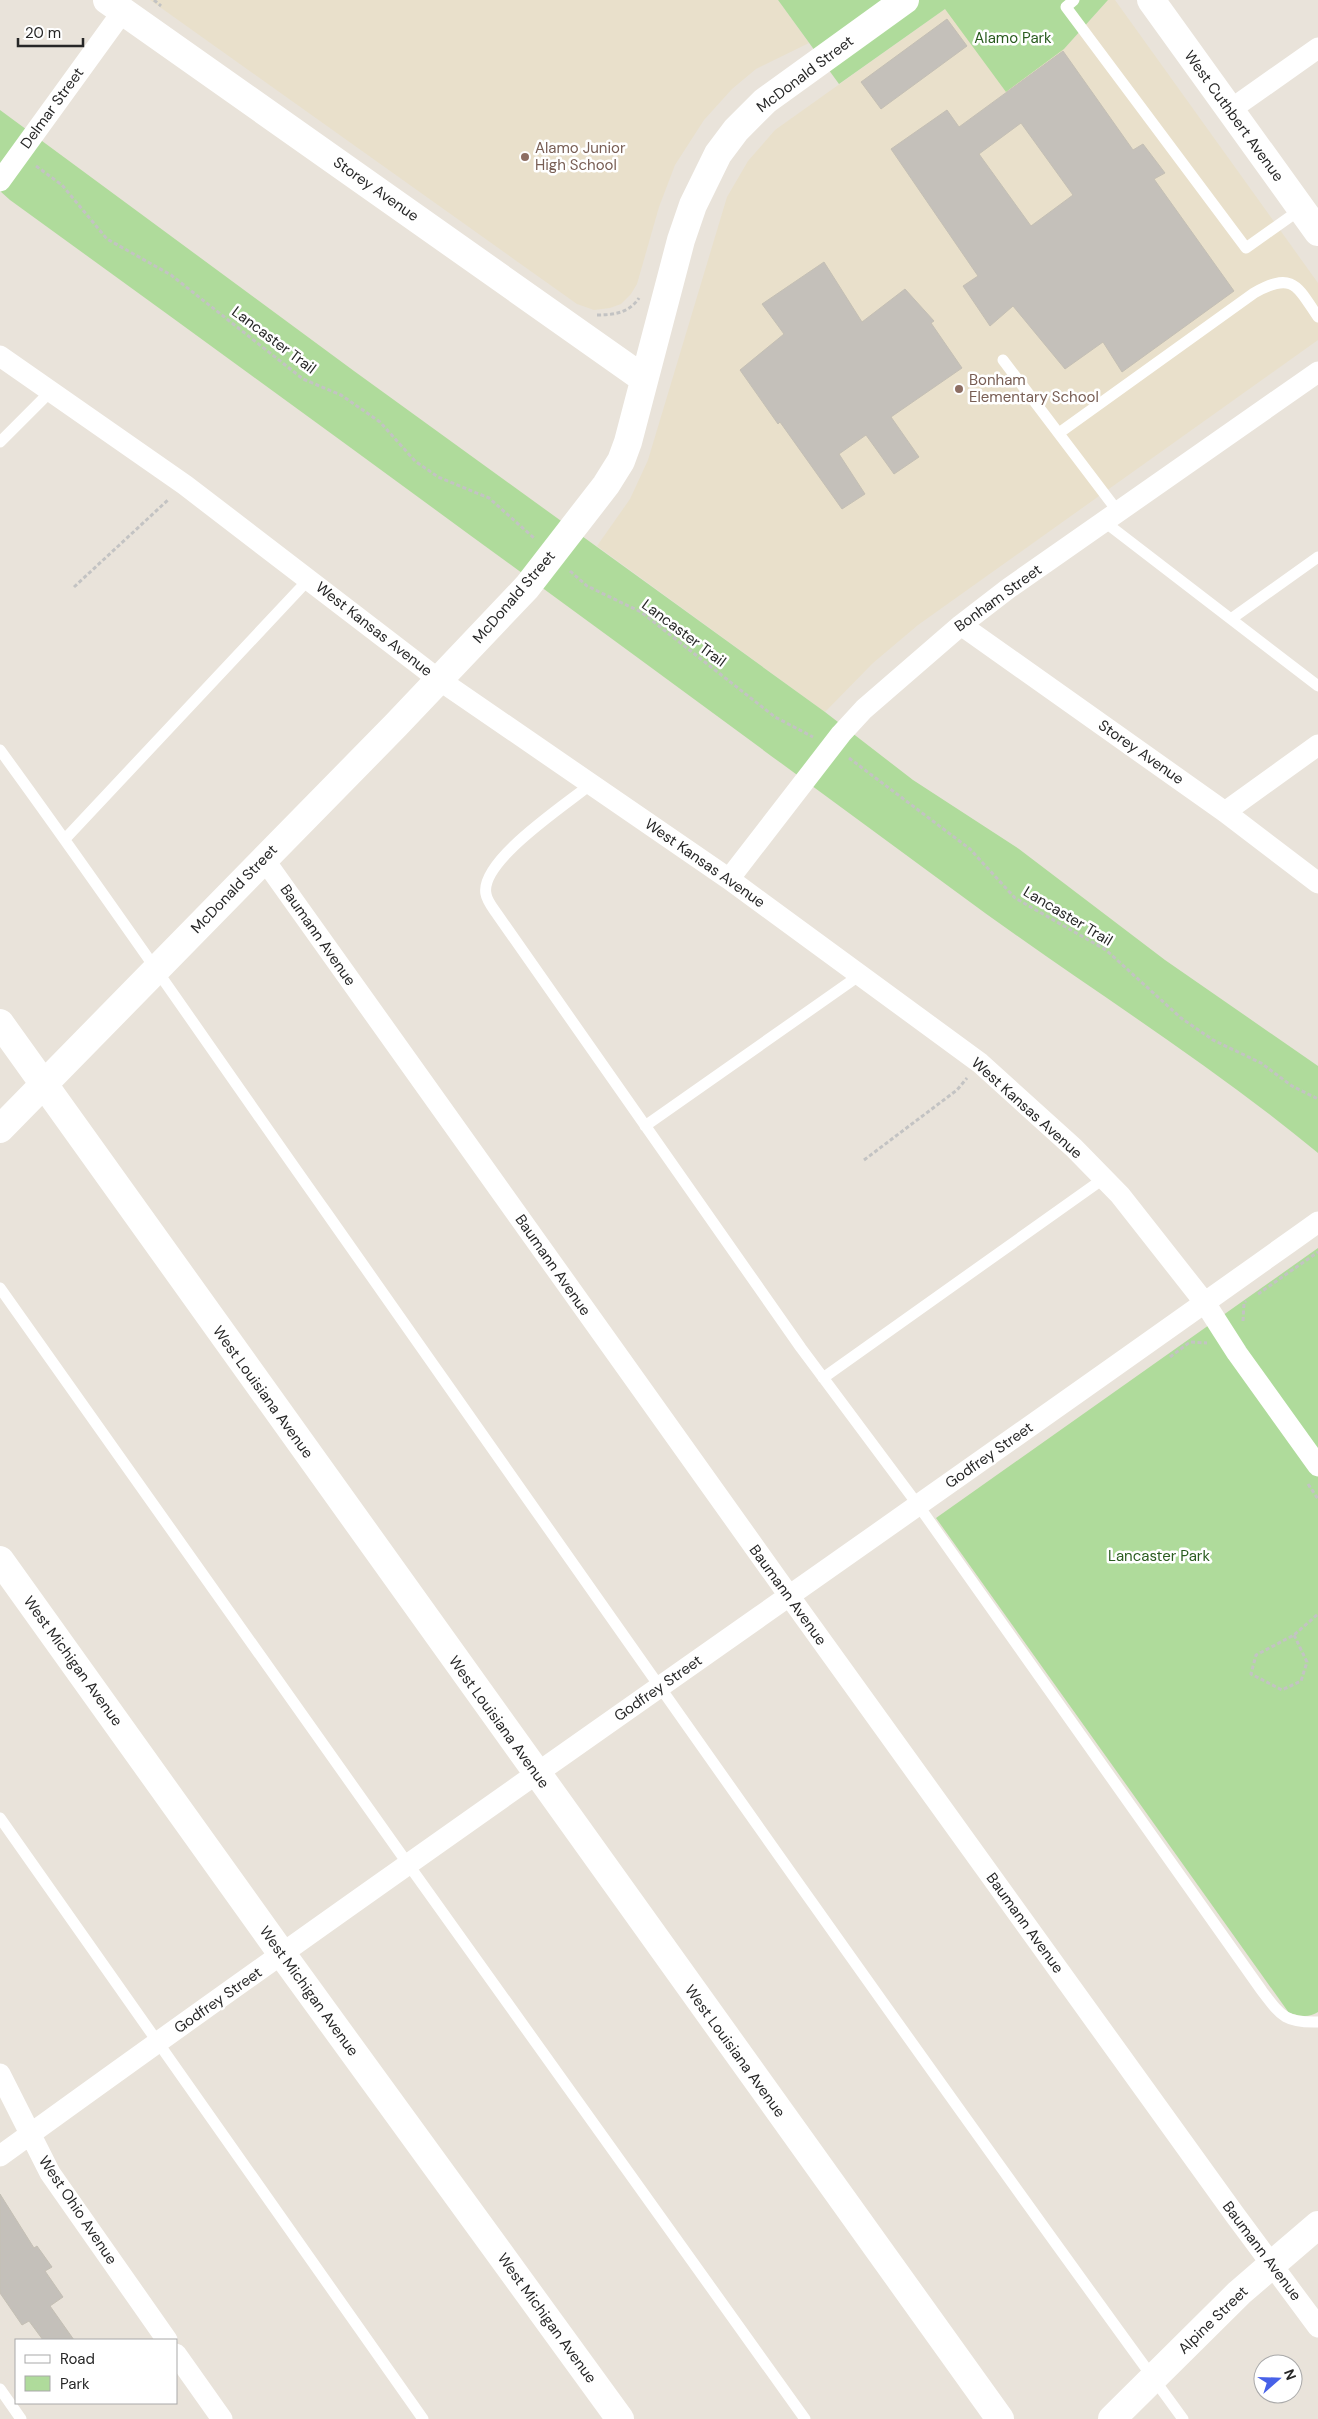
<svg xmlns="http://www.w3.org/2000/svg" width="1318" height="2419" viewBox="0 0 1318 2419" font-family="'DM Sans',sans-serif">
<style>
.education{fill:#e9e0cb}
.green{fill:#afdb9b}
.building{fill:#c4c0ba;stroke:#c4bfb4;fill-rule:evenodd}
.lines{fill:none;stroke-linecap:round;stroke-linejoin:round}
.path{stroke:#c3c3c3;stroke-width:3;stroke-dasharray:4 2.5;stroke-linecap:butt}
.lane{stroke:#fff;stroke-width:11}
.street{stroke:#fff;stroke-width:21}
.secondary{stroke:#fff;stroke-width:28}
.education-dot{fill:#8d6e63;stroke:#fff;stroke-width:2}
.labels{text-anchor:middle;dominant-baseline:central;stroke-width:5;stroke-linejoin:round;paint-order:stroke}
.park-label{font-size:15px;fill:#2a5c1f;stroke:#fff}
.street-label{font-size:15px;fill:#272727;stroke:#fff}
.education-label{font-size:15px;fill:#785e54;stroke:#fff;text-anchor:start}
</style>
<rect width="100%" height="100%" fill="#e9e3da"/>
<path class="education" d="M150,0H778L809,43L756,69L732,89L704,120L675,165L659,207L637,284L631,294L621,304L610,308L594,310L577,304Z
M1108,0H1115L1318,283V340L918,625L873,663L825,712L597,546L630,499L648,460L727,197L748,161L775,130L945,9L1064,49Z"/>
<path class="green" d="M778,0H1108L1064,49L1006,92L945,9L839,84Z
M0,110L354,371L825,712L913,780L1019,849L1165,960L1318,1066V1153C1203,1058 1075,980 955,891C641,660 326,429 10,200L0,191Z
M1318,1248V2012C1309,2018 1299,2016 1289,2013L936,1518Z"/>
<path class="building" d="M947,19L967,46L881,109L861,82Z
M1063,51L1133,150L1143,144L1165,173L1154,179L1234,291L1122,372L1103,342L1065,369L1013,306L990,326L963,286L978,276L891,149L947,110L959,127ZM1021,123L1073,195L1031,226L979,154Z
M824,262L862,322L905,289L934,321L931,323L962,368L891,417L919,457L894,474L866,435L839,454L865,494L842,509L780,422L778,424L740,370L784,334L762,304Z
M0,2194L34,2248L37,2246L52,2267L45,2271L63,2297L50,2306L74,2340H43L29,2321L22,2325L0,2293Z"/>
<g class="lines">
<path class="path" d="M154,0L161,6
M36,166L62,185L107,239L171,275L303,379L341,395L380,422L415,461L438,477L489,498L534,538
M597,315C614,315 629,313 639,298
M570,571L587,586L641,612L775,717L813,737
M74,587L169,499
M849,758L970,849L1015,898L1106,950L1181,1018L1213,1040L1261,1063L1292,1086L1318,1099
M864,1160L957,1090L967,1078
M1258,1294L1318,1252
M1243,1321L1244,1303L1246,1301
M1170,1357L1190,1342L1207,1343
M1308,1484L1318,1499
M1294,1635L1307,1662L1301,1681L1282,1690L1251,1674L1256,1655L1294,1635L1318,1614"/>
<path class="lane" d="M1074,0L1066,7L1246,248L1301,209
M1003,360L1119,513
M1059,433L1254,293C1293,271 1297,286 1318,317
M0,442L51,391
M1106,523L1318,686
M1231,619L1318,557
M0,750C111,902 217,1058 326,1212C610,1616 892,2020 1183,2419
M591,784C567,804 479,861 486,894C487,901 493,908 497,914L801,1348L918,1505L1262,1991C1281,2016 1285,2023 1318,2022
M65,839L309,579
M645,1126L860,975
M0,1288L408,1864L805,2419
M823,1378L1103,1179
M0,1818L423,2419
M0,2389L21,2419"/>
<path class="street" d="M1230,110L1318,48
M0,181L123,11
M0,356L185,485L438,679L729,879L980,1063L1074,1148L1120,1195L1205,1303L1237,1353L1318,1466
M961,625L1225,812L1318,883
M1225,812L1318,745
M263,858L790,1597L1235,2215L1318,2327
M729,879L841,734L864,709L961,625L1009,588L1318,372
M0,2074L50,2173L167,2340
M0,2156C436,1840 880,1535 1318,1222
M176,2354L222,2419"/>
<path class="secondary" d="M107,0L644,379
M1151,0L1318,232
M0,1023L1000,2419
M0,1129L396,725L527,587L606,485L621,461L628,442L681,240L693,205L718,154L736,130L765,101L905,0
M0,1560L282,1954L620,2419
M1112,2419L1239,2293L1318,2225"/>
</g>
<g class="education-dot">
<circle cx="525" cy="157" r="5"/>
<circle cx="959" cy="389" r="5"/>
</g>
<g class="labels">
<g class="park-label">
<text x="1013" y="38">Alamo Park</text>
<text x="1159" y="1556">Lancaster Park</text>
</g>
<g class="street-label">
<text transform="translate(805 74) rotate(-37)">McDonald Street</text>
<text transform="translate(52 108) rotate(-54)">Delmar Street</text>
<text transform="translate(1234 116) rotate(54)">West Cuthbert Avenue</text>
<text transform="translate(376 189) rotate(35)">Storey Avenue</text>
<text transform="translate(274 340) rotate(37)">Lancaster Trail</text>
<text transform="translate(514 597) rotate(-49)">McDonald Street</text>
<text transform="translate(998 598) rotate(-36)">Bonham Street</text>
<text transform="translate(374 629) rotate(38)">West Kansas Avenue</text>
<text transform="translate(684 633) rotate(37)">Lancaster Trail</text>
<text transform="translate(1141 752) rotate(35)">Storey Avenue</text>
<text transform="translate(705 863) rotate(35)">West Kansas Avenue</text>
<text transform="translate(234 889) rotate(-46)">McDonald Street</text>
<text transform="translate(1068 916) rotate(31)">Lancaster Trail</text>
<text transform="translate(318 935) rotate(55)">Baumann Avenue</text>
<text transform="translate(1027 1108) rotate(42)">West Kansas Avenue</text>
<text transform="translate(553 1265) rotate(55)">Baumann Avenue</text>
<text transform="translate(263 1392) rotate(54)">West Louisiana Avenue</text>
<text transform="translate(989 1455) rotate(-35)">Godfrey Street</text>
<text transform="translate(788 1595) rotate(54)">Baumann Avenue</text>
<text transform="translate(73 1661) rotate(54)">West Michigan Avenue</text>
<text transform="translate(658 1688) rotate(-35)">Godfrey Street</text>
<text transform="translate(499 1722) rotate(54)">West Louisiana Avenue</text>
<text transform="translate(1025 1923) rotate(54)">Baumann Avenue</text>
<text transform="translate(309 1991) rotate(54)">West Michigan Avenue</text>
<text transform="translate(218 2000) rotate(-35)">Godfrey Street</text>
<text transform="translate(735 2051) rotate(54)">West Louisiana Avenue</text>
<text transform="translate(78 2210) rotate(56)">West Ohio Avenue</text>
<text transform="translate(1262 2251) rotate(53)">Baumann Avenue</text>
<text transform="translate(547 2318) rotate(54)">West Michigan Avenue</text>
<text transform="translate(1213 2320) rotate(-44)">Alpine Street</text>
</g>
<g class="education-label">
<text x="535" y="148">Alamo Junior<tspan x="535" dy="17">High School</tspan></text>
<text x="969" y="380">Bonham<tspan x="969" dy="17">Elementary School</tspan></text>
</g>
</g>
<rect x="15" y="2339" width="162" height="65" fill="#ffffff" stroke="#a9a9a9"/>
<rect x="25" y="2355" width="25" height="8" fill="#ffffff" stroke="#a9a9a9"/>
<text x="60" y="2364" font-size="15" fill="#272727">Road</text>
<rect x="25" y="2376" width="25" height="15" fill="#afdb9b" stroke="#a9a9a9"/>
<text x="60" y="2389" font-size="15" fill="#272727">Park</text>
<g transform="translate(1278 2379) rotate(70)"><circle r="24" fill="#ffffff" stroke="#a9a9a9"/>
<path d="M0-4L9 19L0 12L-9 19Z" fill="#4761e8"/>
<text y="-8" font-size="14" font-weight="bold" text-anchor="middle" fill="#272727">N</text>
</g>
<path d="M18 38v8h65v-8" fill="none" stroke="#272727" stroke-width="2.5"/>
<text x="25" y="38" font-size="15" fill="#272727" stroke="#ffffff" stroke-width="4" paint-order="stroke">20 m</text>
</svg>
